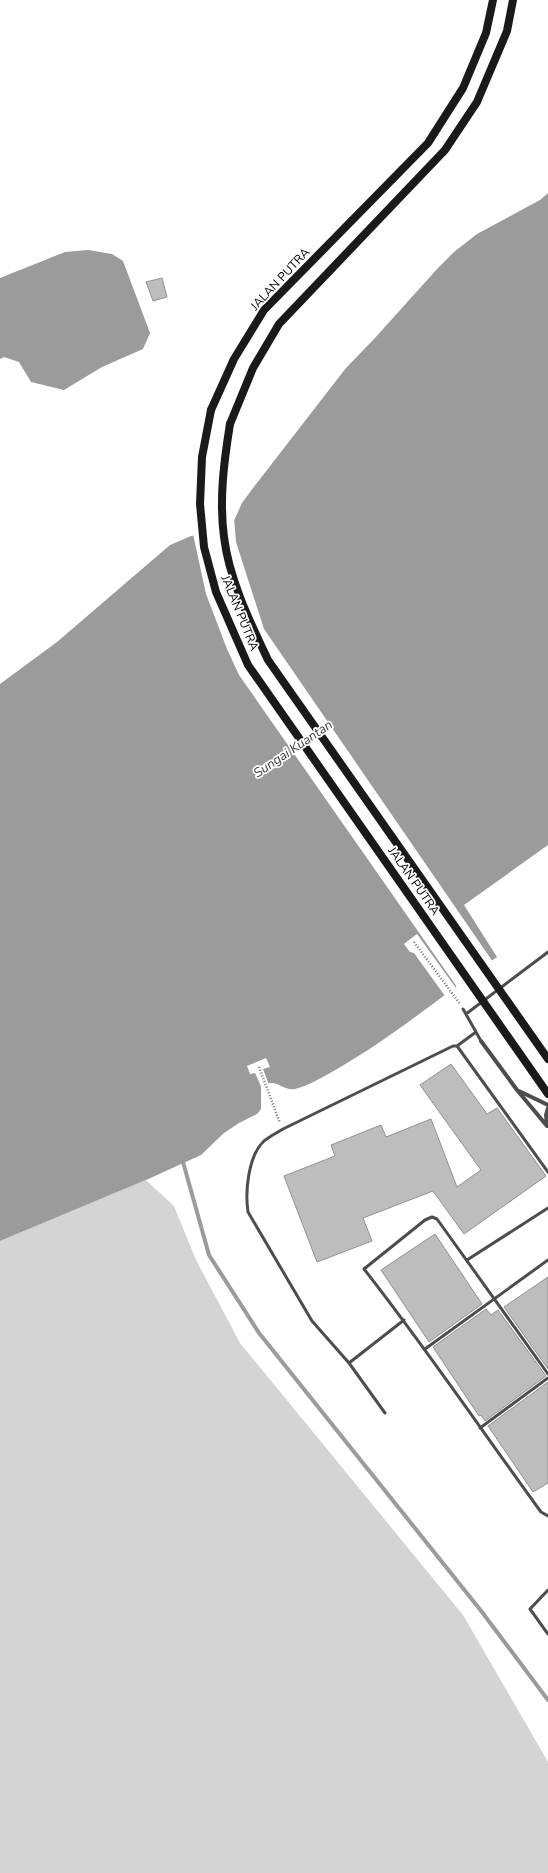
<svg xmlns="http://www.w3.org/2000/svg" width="548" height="1873" viewBox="0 0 548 1873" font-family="'Nunito Sans',sans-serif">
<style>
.green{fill:#d4d4d4}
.water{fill:#9b9b9b}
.pier{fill:#fff}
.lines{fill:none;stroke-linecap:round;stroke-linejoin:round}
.stream{stroke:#9b9b9b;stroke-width:4}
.building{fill:#bdbdbd;stroke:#919191}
.path{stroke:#6f6f6f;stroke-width:2.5;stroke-dasharray:1 2;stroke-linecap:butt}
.lane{stroke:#4d4d4d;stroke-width:3}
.street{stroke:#4d4d4d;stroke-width:4}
.secondary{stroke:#1a1a1a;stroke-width:8}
.secondary-bridge{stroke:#1a1a1a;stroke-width:8}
.labels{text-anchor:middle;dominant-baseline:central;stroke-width:3.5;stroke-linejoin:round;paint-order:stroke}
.street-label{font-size:12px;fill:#000;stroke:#fff}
.water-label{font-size:13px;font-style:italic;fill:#3c3c3c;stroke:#fff}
</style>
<rect width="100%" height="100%" fill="#fff"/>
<path class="green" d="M146,1180L174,1206L196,1260L240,1343L463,1615L548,1762V1873H0V1241Z"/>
<path class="water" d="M548,193V845L464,905L497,957C440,997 383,1045 321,1078C313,1082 304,1087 295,1089C281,1091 276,1076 261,1087V1109L257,1114L239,1123L224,1133L201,1155L146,1180L0,1241V684L57,642L170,545L191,536L219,531L233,523L242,503L253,488L346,368L374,339L438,268L454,252L477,234L540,200Z
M88,250L112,254L123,261L150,333L143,349L102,367L64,390L31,382L19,362L4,357L0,359V278L65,252Z"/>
<path class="pier" d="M234,518L236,542L264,629L493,962L457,987L239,675L227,649L206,594L193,534L224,527Z
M417,934L456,988L445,996L414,953L410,952L404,944Z
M266,1058L270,1067L263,1069L269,1085L263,1088V1091L255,1073L250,1074L247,1066Z"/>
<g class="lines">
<path class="stream" d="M183,1162L209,1255L259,1333L482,1612L548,1700"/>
</g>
<path class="building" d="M162,278L167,297L153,301L146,282Z
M451,1064L487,1114L497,1108L546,1176L464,1234L433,1191L363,1218L372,1241L317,1262L284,1176L335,1156L331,1145L381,1125L386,1137L431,1119L457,1187L481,1170L420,1085Z
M435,1234L482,1304L429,1342L381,1270Z
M548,1277V1369L504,1307Z
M486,1309L491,1315L498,1310L546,1376L485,1421L481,1415L479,1416L433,1347Z
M548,1382V1483L533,1492L488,1426Z"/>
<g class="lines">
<path class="path" d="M414,942L460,1004
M259,1067L280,1123"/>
<path class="lane" d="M466,1014L548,952
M476,1032L481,1041
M457,1046L476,1032L463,1009
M467,1260L548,1208
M425,1349L548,1260
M349,1363L404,1320
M548,1374L437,1219L432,1217L425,1220L364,1269C426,1348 482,1431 541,1512L548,1516
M385,1413L349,1363L312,1321L248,1212C245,1192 248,1156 264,1141C270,1136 277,1133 283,1129L453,1046H457L548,1172
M480,1428L548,1378
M548,1590L530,1609L548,1634"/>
<path class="street" d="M481,1041L517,1090L547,1126
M519,1091L548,1105
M547,1125L546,1115L548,1108"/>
<path class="secondary" d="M211,410L234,359L264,310L428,143L463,88L486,33L493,0
M230,424L253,368L279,324L445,150L477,102L507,31L513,0"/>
<path class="secondary-bridge" d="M211,410L202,457L200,504L204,547L216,592L248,665L548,1094
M230,424C224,461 219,499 224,537C229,579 250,622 268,660L548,1059"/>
</g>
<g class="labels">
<g class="street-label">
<text transform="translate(280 279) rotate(-47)">JALAN PUTRA</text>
<text transform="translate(240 613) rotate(68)">JALAN PUTRA</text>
<text transform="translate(414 881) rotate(55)">JALAN PUTRA</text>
</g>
<g class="water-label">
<text transform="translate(293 749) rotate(-34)">Sungai Kuantan</text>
</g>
</g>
</svg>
